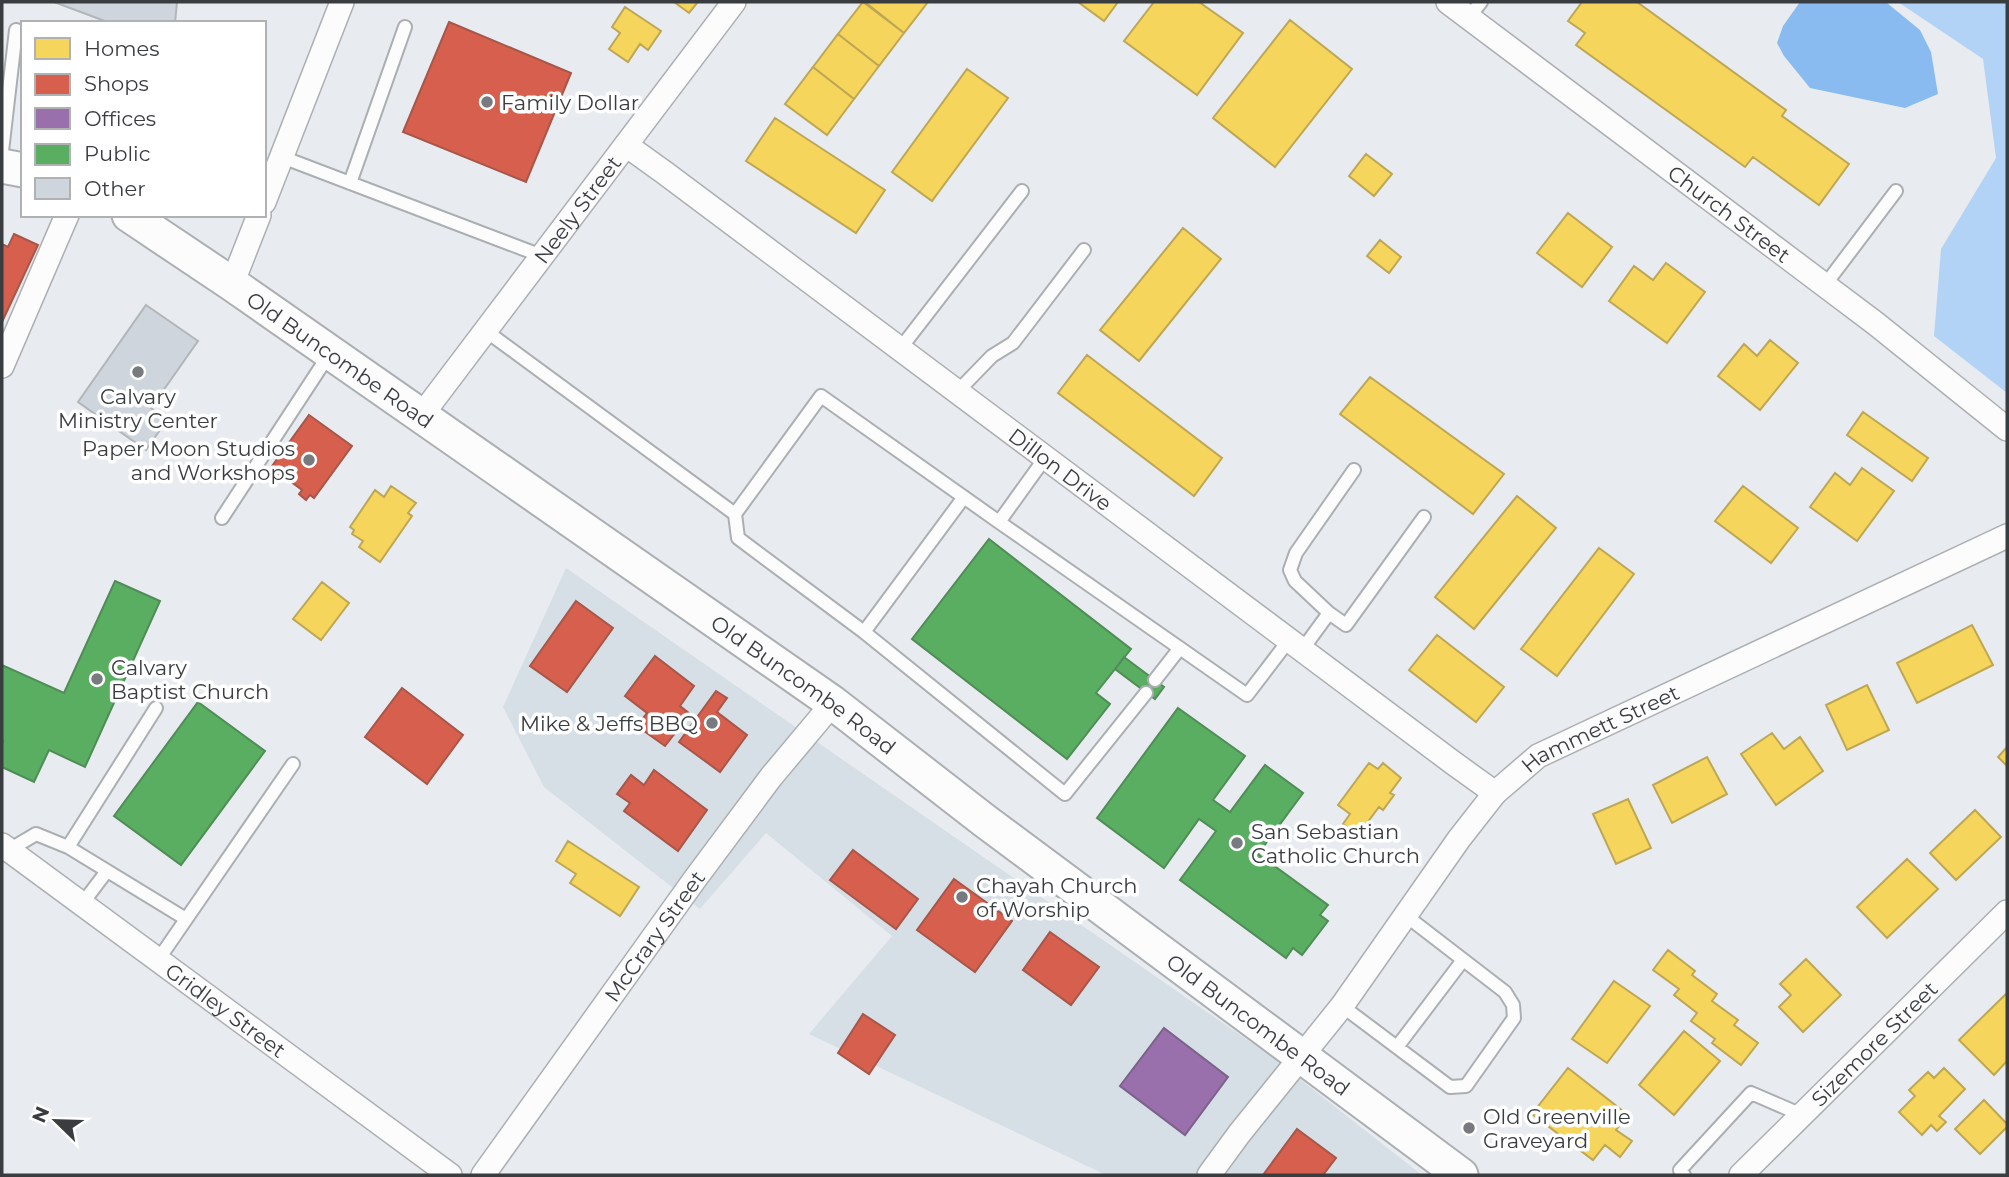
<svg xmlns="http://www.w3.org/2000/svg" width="2009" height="1177" viewBox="0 0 2009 1177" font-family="Montserrat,sans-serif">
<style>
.built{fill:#d6dee6}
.forest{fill:#b3d3f6}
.water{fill:#8abbf0}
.homes{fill:#f6d55c;stroke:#bea754;stroke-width:2}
.shops{fill:#d6604d;stroke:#a75649;stroke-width:2}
.offices{fill:#9970ab;stroke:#7c618b;stroke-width:2}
.public{fill:#5aae61;stroke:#508c57;stroke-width:2}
.building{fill:#cfd5dd;stroke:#b3b6b9;stroke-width:2}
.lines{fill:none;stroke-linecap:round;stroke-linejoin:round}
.lane-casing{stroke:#acafb2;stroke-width:16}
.street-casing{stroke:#acafb2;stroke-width:26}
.secondary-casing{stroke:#acafb2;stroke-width:37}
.lane{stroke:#fcfcfd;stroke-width:12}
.street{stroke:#fcfcfd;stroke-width:23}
.secondary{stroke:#fcfcfd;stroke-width:33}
.poi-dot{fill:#777a7e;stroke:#fff;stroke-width:2.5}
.labels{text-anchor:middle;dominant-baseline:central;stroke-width:7;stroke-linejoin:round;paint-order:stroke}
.poi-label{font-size:21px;fill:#3a3d40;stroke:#fff;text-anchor:start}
.street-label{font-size:21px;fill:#3a3d40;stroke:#fff}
</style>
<rect width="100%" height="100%" fill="#e8ecf0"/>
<path class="built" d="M566,568L1269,1055L1422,1175H1106L809,1034L892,936L766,833L700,909L544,787L503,707Z"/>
<path class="forest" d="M1898,2H2007V393L1934,336L1941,249L1996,158L1983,59Z"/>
<path class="water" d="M1800,2L1887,3L1920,30L1931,52L1938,94L1905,108L1810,88L1784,56L1777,43L1783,26Z"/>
<path class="homes" d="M674,2H698L689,13Z
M863,2L904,33L879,66L838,34Z
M865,2H928L904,33Z
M1078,2H1118L1104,21Z
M1154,2H1199L1243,33L1197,95L1124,41Z
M1582,2H1637L1786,110L1782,116L1849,164L1819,205L1753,157L1745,167L1576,45L1585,33L1568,21Z
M625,7L661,31L648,50L640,44L628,62L609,49L620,33L612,27Z
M1290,20L1352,69L1275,167L1213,118Z
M838,34L879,66L854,99L813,67Z
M813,67L854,99L827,135L785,104Z
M967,69L1008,98L932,201L892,172Z
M775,118L885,190L856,233L746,161Z
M1366,154L1392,174L1374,196L1349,176Z
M1568,213L1612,247L1582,287L1537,253Z
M1183,228L1221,259L1139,361L1100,330Z
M1380,240L1401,257L1389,273L1367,256Z
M1666,263L1705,292L1667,343L1609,301L1634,266L1653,280Z
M1770,340L1798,363L1760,410L1718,376L1744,344L1757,356Z
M1087,355L1222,458L1194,496L1058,393Z
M1370,377L1504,474L1473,514L1340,414Z
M1863,412L1928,458L1912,481L1847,435Z
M1862,468L1894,491L1857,541L1810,507L1835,473L1850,485Z
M391,486L416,503L408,513L412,516L380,562L359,547L363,541L352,534L354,530L350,527L375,490L384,497Z
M1743,486L1798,528L1771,563L1715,521Z
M1517,496L1556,528L1474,629L1435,597Z
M1599,548L1634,574L1557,676L1521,649Z
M322,582L349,603L321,640L293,619Z
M1972,625L1993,665L1917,703L1897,663Z
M1437,635L1504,687L1476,722L1409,670Z
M1867,685L1889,730L1847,750L1826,705Z
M1772,733L1784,749L1800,737L1823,771L1776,805L1741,754Z
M2007,747V766L1998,757Z
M1707,757L1727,794L1672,823L1653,785Z
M1369,763L1378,769L1383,763L1401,778L1390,793L1394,795L1383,810L1379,807L1358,835L1343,824L1350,814L1338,805Z
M1628,799L1651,848L1616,864L1593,814Z
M1975,810L2001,837L1956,880L1930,853Z
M568,841L639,887L620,916L570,883L576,874L556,861Z
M1907,859L1938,889L1887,938L1857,907Z
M1668,950L1695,971L1692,975L1717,994L1712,1001L1738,1020L1734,1025L1758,1043L1741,1065L1712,1043L1715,1039L1691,1021L1697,1013L1674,995L1679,989L1653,970Z
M1806,959L1841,995L1803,1032L1779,1007L1791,995L1780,984Z
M1614,981L1650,1006L1607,1063L1572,1039Z
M2007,993V1061L1994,1075L1959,1040Z
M1684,1031L1720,1061L1674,1115L1639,1085Z
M1568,1068L1628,1115L1616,1130L1632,1141L1620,1157L1605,1145L1593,1160L1532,1114Z
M1944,1068L1965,1089L1939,1116L1946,1122L1937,1131L1931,1125L1922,1135L1899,1112L1915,1096L1909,1090L1928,1072L1934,1078Z
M1984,1100L2007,1124V1127L1980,1154L1955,1129Z"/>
<path class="shops" d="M449,22L571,73L526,182L403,132Z
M14,234L38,245L2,322V244L8,247Z
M309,415L352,446L314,498L310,495L306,500L299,494L302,490L283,476L279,482L267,473Z
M576,601L613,628L567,692L530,666Z
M655,656L694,686L680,706L690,714L665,746L637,726L647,713L625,696Z
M402,688L463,735L427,784L365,737Z
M716,691L727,698L717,712L747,735L720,772L679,742Z
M654,770L707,810L678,851L624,811L630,803L617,794L631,775L644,785Z
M853,850L918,899L896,929L830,880Z
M954,879L1012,921L975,972L917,930Z
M1050,932L1099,967L1071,1005L1023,970Z
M863,1014L895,1035L869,1074L838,1053Z
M1297,1129L1336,1158L1323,1175H1263Z"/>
<path class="offices" d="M1164,1028L1228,1077L1185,1135L1120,1086Z"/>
<path class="public" d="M989,539L1131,649L1096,693L1110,704L1067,759L912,639Z
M115,581L160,601L85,767L49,750L34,782L2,767V745L3,741H2V665L64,693Z
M1124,657L1164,687L1155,699L1115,669Z
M198,702L265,751L181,865L114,816Z
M1178,708L1245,756L1213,800L1230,812L1265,765L1303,793L1258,854L1328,905L1320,915L1328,921L1302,955L1293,948L1286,958L1180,880L1216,831L1199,819L1164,868L1097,818Z"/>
<path class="building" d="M54,2H177L175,23H110Z
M146,305L198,341L151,408L167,420L146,450L78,402Z"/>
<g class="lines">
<g class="lane-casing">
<path id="lane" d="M1469,17L1481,2
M2,151L16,30L23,32
M282,157L542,256
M350,183L405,27
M1825,285L1896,191
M486,331L735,514L821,396L999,522
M900,349L1022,191
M957,392L992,356L1013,343L1084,250
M1045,458L999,522L1247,695L1289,640
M735,514L738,538L864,632L1065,794L1146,693
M222,518L330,353
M1329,613L1295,581L1290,570L1296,553L1354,470
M864,632L964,497
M1302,650L1329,613L1346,625L1424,517
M1155,680L1180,648
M156,708L68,847L186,919
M9,850L36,834L68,847
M82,904L107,871
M158,960L293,764
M1342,1006L1450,1087L1466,1086L1514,1018L1513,1005L1505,992L1405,915
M1397,1047L1463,960
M1684,1175L1680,1170L1751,1093L1802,1115"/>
</g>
<g class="street-casing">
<g id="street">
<path id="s1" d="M1448,2L1875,323L2007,429"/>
<path id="s2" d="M626,145L665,173L1452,762L1495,793"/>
<path d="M264,202L342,2"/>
<path d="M232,284L259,215"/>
<path d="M2,366L67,215"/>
<path id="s3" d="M421,416L734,2"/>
<path id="s4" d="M2,845L450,1175"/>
<path id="s5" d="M483,1175L695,879L771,777L833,703"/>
<path id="s6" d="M1209,1175L1239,1134L1342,1006L1459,839L1495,793L1538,756L2007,536"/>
<path id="s7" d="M1741,1175L2007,912"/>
</g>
</g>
<g class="secondary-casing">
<g id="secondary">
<path d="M2,166L23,170"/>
<path id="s8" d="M129,215L232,284L833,703L985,821L1461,1175"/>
</g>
</g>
<use href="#lane" class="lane"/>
<use href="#street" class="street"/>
<use href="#secondary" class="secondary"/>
</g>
<g class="poi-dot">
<circle cx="487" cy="102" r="7"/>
<circle cx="138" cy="372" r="7"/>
<circle cx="309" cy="460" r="7"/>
<circle cx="97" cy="679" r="7"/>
<circle cx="712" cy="723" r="7"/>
<circle cx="1237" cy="843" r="7"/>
<circle cx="962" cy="897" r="7"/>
<circle cx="1469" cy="1128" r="7"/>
</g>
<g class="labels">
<g class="poi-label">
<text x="501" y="102">Family Dollar</text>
<text x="138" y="396" text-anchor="middle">Calvary<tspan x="138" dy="24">Ministry Center</tspan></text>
<text x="295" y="448" text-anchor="end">Paper Moon Studios<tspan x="295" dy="24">and Workshops</tspan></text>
<text x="111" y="667">Calvary<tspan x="111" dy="24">Baptist Church</tspan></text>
<text x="698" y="723" text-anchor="end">Mike &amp; Jeffs BBQ</text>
<text x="1251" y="831">San Sebastian<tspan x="1251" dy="24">Catholic Church</tspan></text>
<text x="976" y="885">Chayah Church<tspan x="976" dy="24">of Worship</tspan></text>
<text x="1483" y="1116">Old Greenville<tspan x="1483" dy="24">Graveyard</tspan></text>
</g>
<g class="street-label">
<text stroke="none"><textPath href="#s3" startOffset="259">Neely Street</textPath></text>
<text stroke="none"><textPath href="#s1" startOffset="352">Church Street</textPath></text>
<text stroke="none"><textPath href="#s8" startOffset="256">Old Buncombe Road</textPath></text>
<text stroke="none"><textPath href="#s2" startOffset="542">Dillon Drive</textPath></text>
<text stroke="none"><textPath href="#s8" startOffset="822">Old Buncombe Road</textPath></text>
<text stroke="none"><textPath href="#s6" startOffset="602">Hammett Street</textPath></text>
<text stroke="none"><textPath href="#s5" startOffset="294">McCrary Street</textPath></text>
<text stroke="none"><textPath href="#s4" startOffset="278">Gridley Street</textPath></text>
<text stroke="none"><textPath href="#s8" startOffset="1390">Old Buncombe Road</textPath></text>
<text stroke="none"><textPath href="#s7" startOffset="187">Sizemore Street</textPath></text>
</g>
</g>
<rect width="2009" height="1177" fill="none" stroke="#3a3d40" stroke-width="7"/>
<rect x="21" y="21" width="245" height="196" fill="#ffffff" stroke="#b0b1b3" stroke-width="2"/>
<rect x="35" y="38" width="35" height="21" fill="#f6d55c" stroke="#b0b1b3" stroke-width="2"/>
<text x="84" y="56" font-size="21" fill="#3a3d40">Homes</text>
<rect x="35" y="74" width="35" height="21" fill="#d6604d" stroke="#b0b1b3" stroke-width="2"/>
<text x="84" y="91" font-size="21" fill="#3a3d40">Shops</text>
<rect x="35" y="108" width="35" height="21" fill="#9970ab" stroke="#b0b1b3" stroke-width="2"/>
<text x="84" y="126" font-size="21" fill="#3a3d40">Offices</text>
<rect x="35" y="144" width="35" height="21" fill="#5aae61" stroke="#b0b1b3" stroke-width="2"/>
<text x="84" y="161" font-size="21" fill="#3a3d40">Public</text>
<rect x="35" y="178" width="35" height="21" fill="#cfd5dd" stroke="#b0b1b3" stroke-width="2"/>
<text x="84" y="196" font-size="21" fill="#3a3d40">Other</text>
<g transform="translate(56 1121) rotate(293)" stroke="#ffffff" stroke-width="5" paint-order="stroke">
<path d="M0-5L12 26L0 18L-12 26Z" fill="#3a3d40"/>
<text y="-10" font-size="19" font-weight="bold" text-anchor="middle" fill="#3a3d40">N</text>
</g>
</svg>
